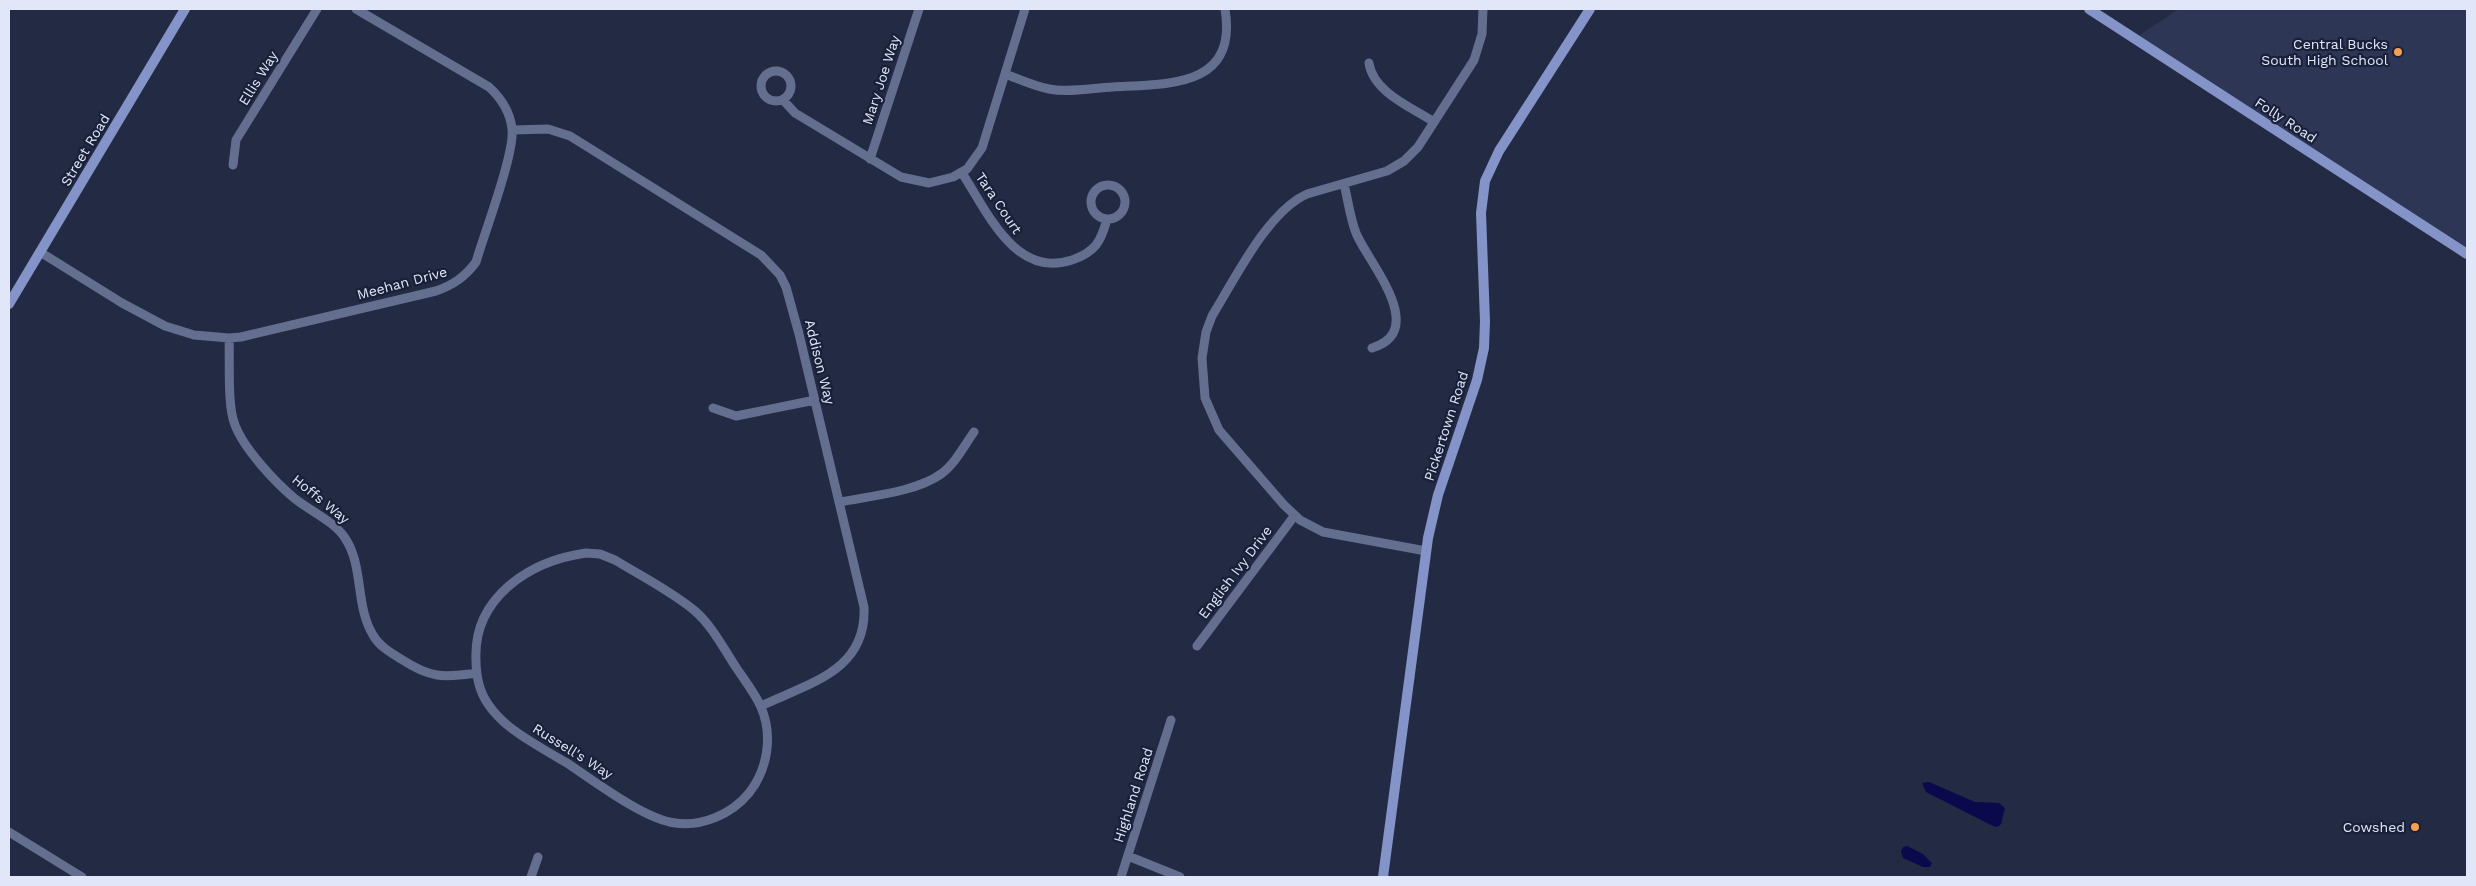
<svg xmlns="http://www.w3.org/2000/svg" width="2476" height="886" viewBox="0 0 2476 886" font-family="'Work Sans',sans-serif">
<style>
.built{fill:#2d3655}
.water{fill:#09094c}
.lines{fill:none;stroke-linecap:round;stroke-linejoin:round}
.street{stroke:#646f8f;stroke-width:9}
.secondary{stroke:#8494c8;stroke-width:10}
.poi-dot{fill:#fa9f4e;stroke:#192039;stroke-width:2}
.labels{text-anchor:middle;dominant-baseline:central;stroke-width:4.5;stroke-linejoin:round;paint-order:stroke}
.poi-label{font-size:14px;fill:#e1e7f9;stroke:#192039;text-anchor:end}
.street-label{font-size:14px;fill:#e1e7f9;stroke:#192039}
</style>
<rect width="100%" height="100%" fill="#222a44"/>
<path class="built" d="M2179,9H2467V254L2135,38Z"/>
<path class="water" d="M1929,782L1975,802L1999,803L2005,808L2001,824L1998,827L1993,826L1926,792L1922,783Z
M1907,846L1923,854L1932,863L1930,867H1923L1903,858L1901,851L1903,847Z"/>
<g class="lines">
<path class="street" d="M1369,63C1373,92 1411,107 1434,122
M761 86a15 15 0 1 1 30 0a15 15 0 1 1-30 0Z
M1005,74C1019,79 1034,86 1049,89C1069,93 1093,88 1113,87C1168,84 1238,88 1225,9
M783,100L795,113L901,177L929,183L953,177L967,169L982,148L1025,9
M513,130L548,129L570,136L761,255L780,275L786,287L799,334L864,607C867,671 809,683 761,706
M870,159L919,9
M233,165L236,140L317,9
M962,173C987,211 1015,279 1072,260C1095,252 1101,242 1107,219
M1344,184C1348,200 1350,218 1356,233C1367,261 1430,330 1372,348
M1091 202a17 17 0 1 1 34 0a17 17 0 1 1-34 0Z
M40,252L122,303L165,326L194,335L229,338L241,337L436,291C453,285 465,277 476,262C484,234 515,153 512,129C510,111 501,98 489,87L356,9
M229,338C230,360 227,407 235,425C244,449 275,482 294,498C310,511 334,521 345,538C364,566 355,606 373,635C379,646 391,653 401,659C430,678 443,678 476,673
M713,408L736,416L815,400
M840,502C870,496 916,492 941,474C955,464 964,446 974,432
M1426,551L1323,532L1300,520L1284,505L1219,430L1205,398L1202,358L1206,332L1212,316C1235,279 1267,212 1307,194L1387,171L1404,161L1418,147L1474,60L1482,34L1483,9
M586,553L600,554L615,560C641,576 671,591 695,611C711,625 721,644 732,661C741,676 754,691 761,707C773,735 768,769 749,793C732,814 702,827 675,823C644,819 594,781 567,763C548,752 528,741 511,728C502,721 494,713 488,704C479,691 476,675 476,660C473,598 529,561 586,553Z
M1197,646L1295,515
M9,832L82,877
M1128,856L1180,877
M531,877L538,857
M1121,877L1171,720"/>
<path class="secondary" d="M2089,9L2467,254
M9,304L185,9
M1383,877L1428,538L1438,495L1477,380L1484,348L1485,321L1481,213L1485,181L1499,151L1590,9"/>
</g>
<g class="poi-dot">
<circle cx="2398" cy="52" r="5"/>
<circle cx="2415" cy="827" r="5"/>
</g>
<g class="labels">
<g class="poi-label">
<text x="2388" y="44">Central Bucks<tspan x="2388" dy="16">South High School</tspan></text>
<text x="2405" y="827">Cowshed</text>
</g>
<g class="street-label">
<text transform="translate(258 78) rotate(-58)">Ellis Way</text>
<text transform="translate(881 80) rotate(-72)">Mary Joe Way</text>
<text transform="translate(2286 120) rotate(33)">Folly Road</text>
<text transform="translate(85 150) rotate(-59)">Street Road</text>
<text transform="translate(999 203) rotate(56)">Tara Court</text>
<text transform="translate(402 283) rotate(-15)">Meehan Drive</text>
<text transform="translate(820 362) rotate(76)">Addison Way</text>
<text transform="translate(1446 426) rotate(-72)">Pickertown Road</text>
<text transform="translate(321 499) rotate(39)">Hoffs Way</text>
<text transform="translate(1235 572) rotate(-53)">English Ivy Drive</text>
<text transform="translate(573 751) rotate(32)">Russell's Way</text>
<text transform="translate(1133 795) rotate(-72)">Highland Road</text>
</g>
</g>
<rect width="2476" height="886" fill="none" stroke="#e1e7f9" stroke-width="20"/>
</svg>
